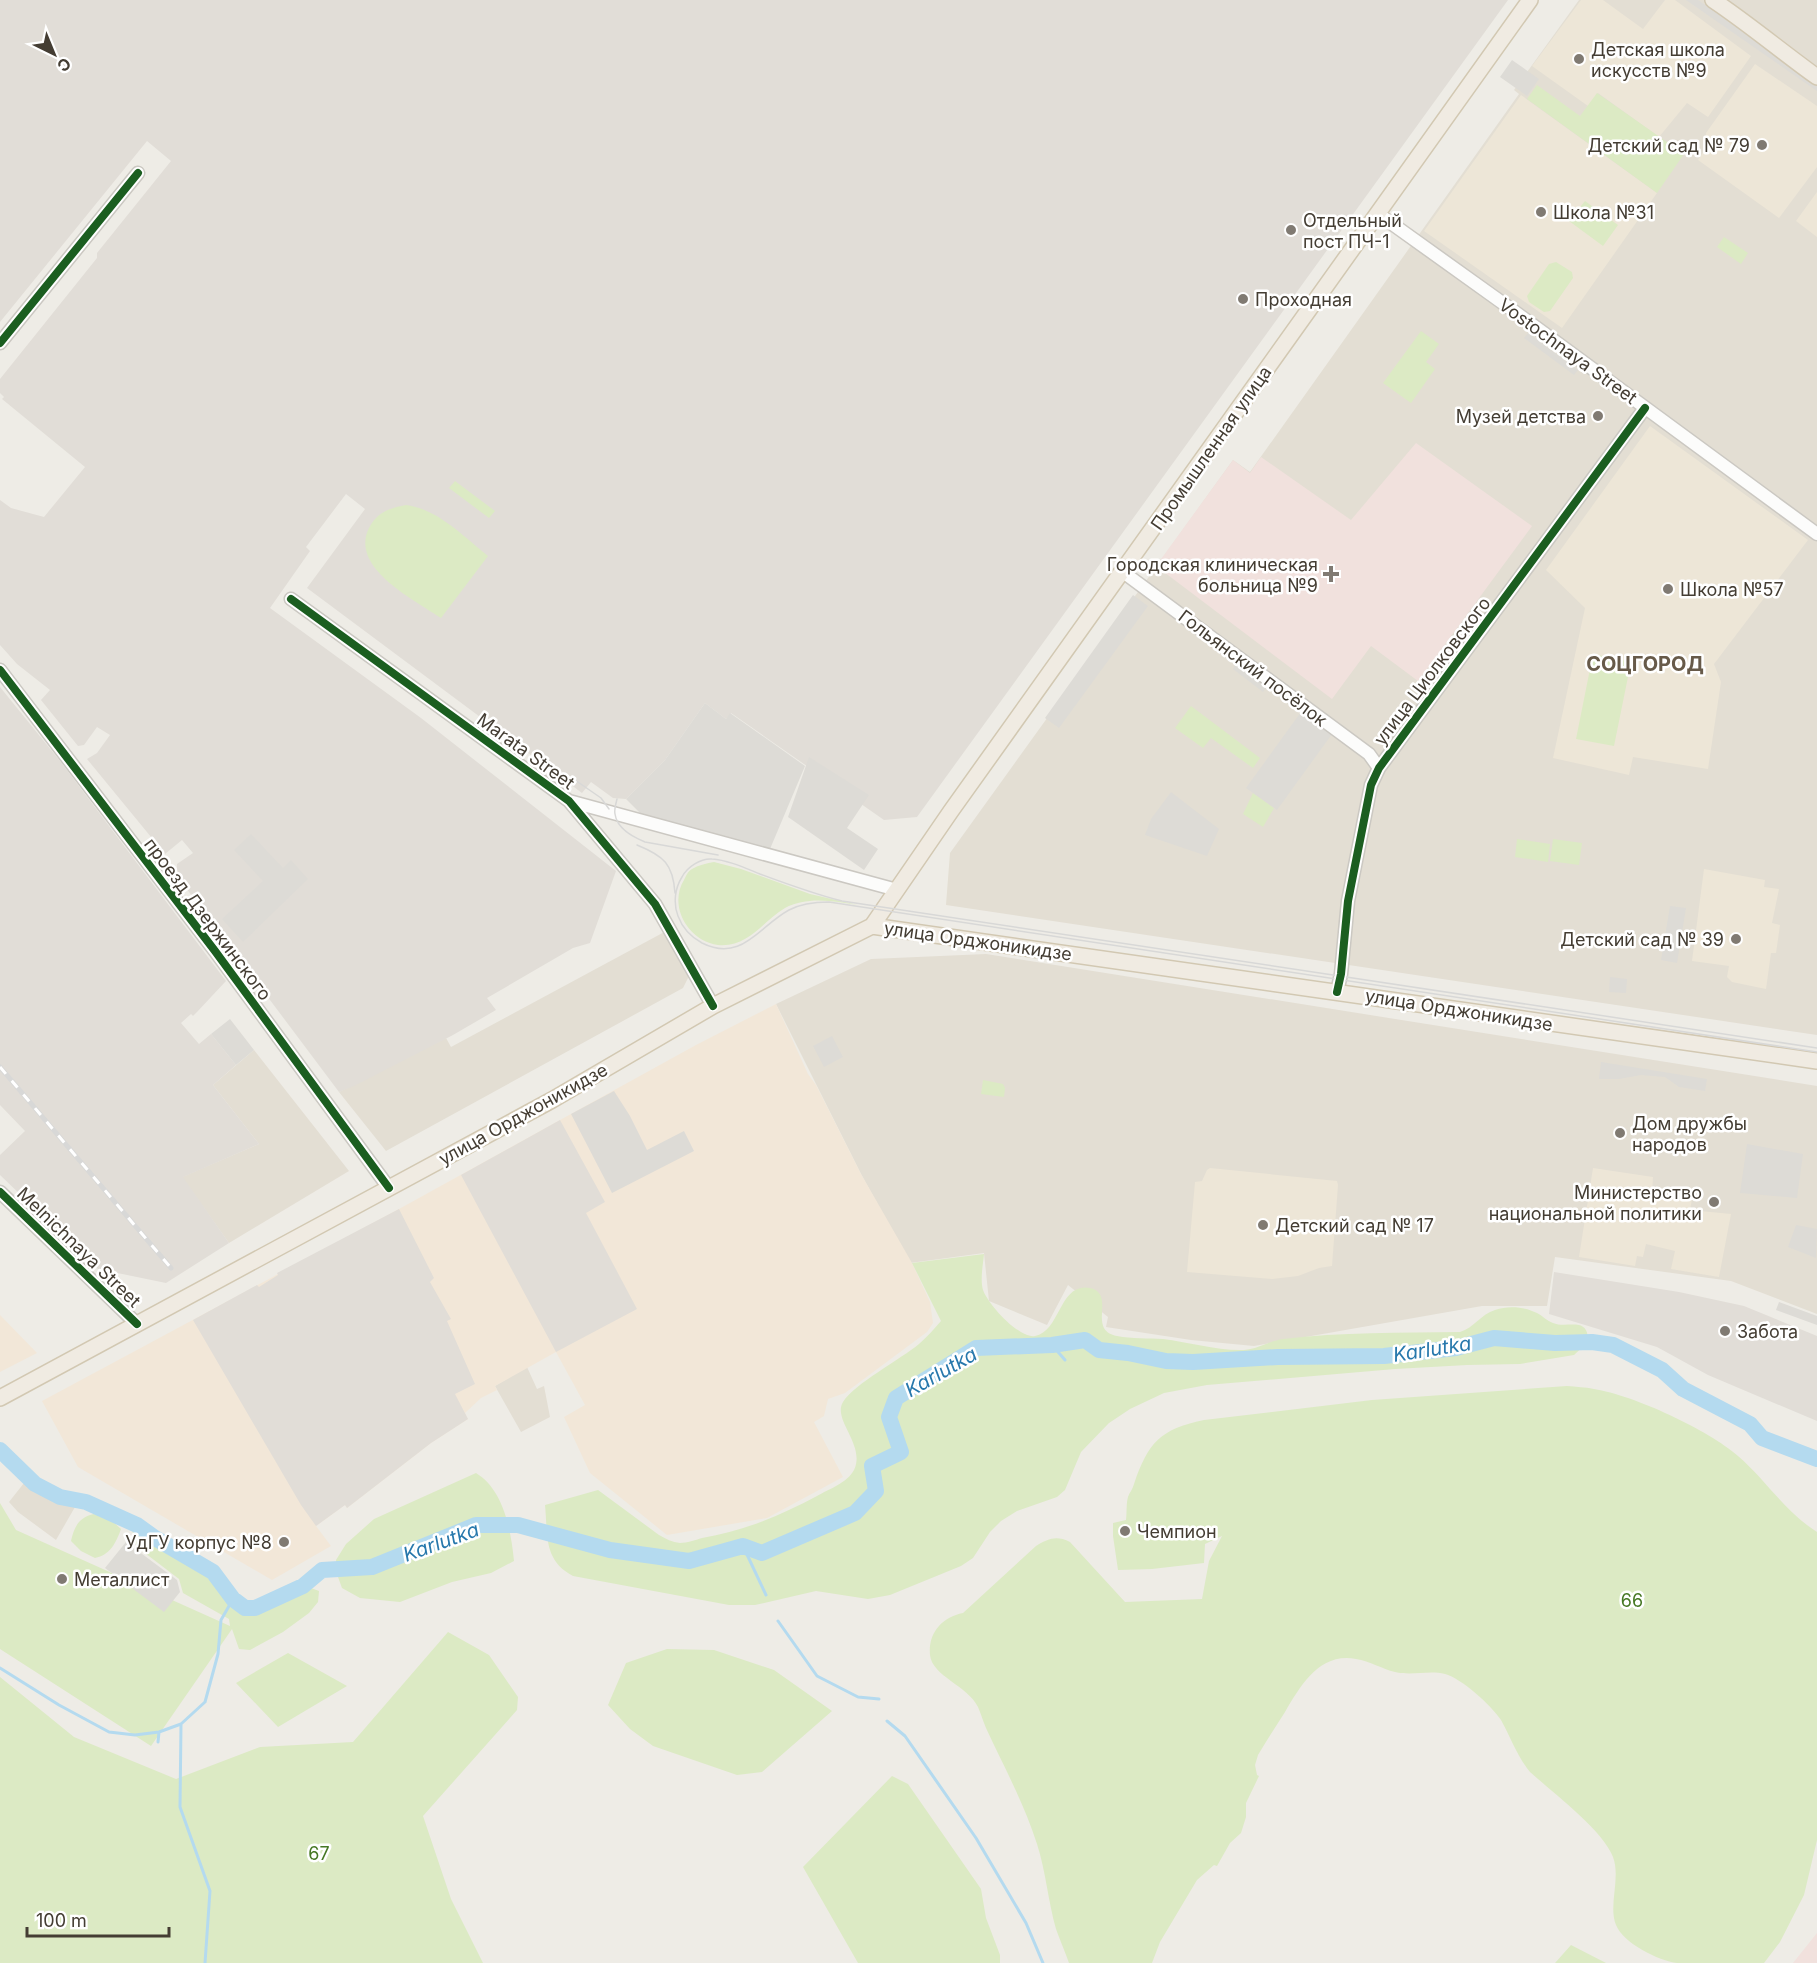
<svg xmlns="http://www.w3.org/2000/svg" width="1817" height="1963" viewBox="0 0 1817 1963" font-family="Inter,sans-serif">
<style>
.residential{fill:#e3ded3}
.commercial{fill:#f2e7d8}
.industrial{fill:#e1ddd7}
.education{fill:#ede6d7}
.medical{fill:#f1e1dd}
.green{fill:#dceac4}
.parking{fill:#dddbd6}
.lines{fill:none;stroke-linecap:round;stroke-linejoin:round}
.stream{stroke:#b4daef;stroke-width:3}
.river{stroke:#b4daef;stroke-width:16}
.minor-casing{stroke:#cbc8c2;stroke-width:15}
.major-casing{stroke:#d2c8b2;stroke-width:18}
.minor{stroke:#fcfcfb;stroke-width:12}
.major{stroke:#f0ebe2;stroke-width:15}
.tram{stroke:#d8d8d7;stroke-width:1.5}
.rail-casing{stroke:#d8d8d7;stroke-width:5}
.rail{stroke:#fff;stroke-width:3;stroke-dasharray:9;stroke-linecap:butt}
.cycleway-casing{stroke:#fff;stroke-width:11}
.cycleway{stroke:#1b5e20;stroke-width:8}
.poi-dot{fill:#807a72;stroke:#fff;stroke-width:2}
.labels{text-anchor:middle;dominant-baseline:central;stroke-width:5;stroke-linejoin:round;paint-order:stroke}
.poi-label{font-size:18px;fill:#443d33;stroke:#fff;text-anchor:start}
.street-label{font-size:18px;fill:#443d33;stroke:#fff}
.park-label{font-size:18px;fill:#467824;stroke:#fff}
.neighbourhood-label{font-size:20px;font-weight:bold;fill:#675a49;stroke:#fff}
.water-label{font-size:20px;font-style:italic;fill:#2778ac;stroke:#fff}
</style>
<rect width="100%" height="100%" fill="#eeece6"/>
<path class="residential" d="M1579,0H1817V1035L946,905L950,853L1233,460L1250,472L1519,94L1514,90Z
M668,930L690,974L683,988L386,1151L339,1092L446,1038L451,1047Z
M986,954L1817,1086V1314L1731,1281L1555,1257L1547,1306H1482L1254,1346L1191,1340L1106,1327L1108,1317L1068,1285L1047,1325L989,1301L984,1253L910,1263L861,1174L776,1004L871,959Z
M254,1050L349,1171L229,1243L182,1177L259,1144L213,1085Z
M527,1367L537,1389L544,1386L550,1417L521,1432L495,1386Z
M24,1483L75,1507L56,1540L18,1512L9,1502Z"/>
<path class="commercial" d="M776,1004L808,1074L816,1085L861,1174L912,1263L930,1302L933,1323L927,1332L845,1393L828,1399L824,1416L814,1422L843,1477L767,1518L667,1535L590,1473L564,1417L585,1405L556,1352L495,1386L497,1390L481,1398L465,1413L468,1419L431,1443L347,1508L345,1505L316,1526L331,1546L272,1580L78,1467L42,1401L399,1209L696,1045Z
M0,1315L37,1353L0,1372Z"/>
<path class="industrial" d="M0,0H1508L917,817L884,820L731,713L726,719L705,703L665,760L626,799L613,798L591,782L582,793L307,588L365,509L346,494L306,547L310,551L270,608L421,718L616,871L590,943L573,948L487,998L496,1010L453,1035L356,1085L339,1092L177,876V864L193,853L182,840L165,854L87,759L97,753L110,735L97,727L84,745L78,746L41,700L50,690L17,664L0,645V500L11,508L44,517L85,467L2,399L4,397L0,393V379L97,258V253L171,161L147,141L0,322Z
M0,687L60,761L226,981L197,1012L193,1016L191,1014L181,1023L199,1044L211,1034L236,1065L213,1085L259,1144L183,1177L229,1243L166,1283L98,1269L0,1175V1155L25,1131L0,1105Z
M560,1120L605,1202L586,1213L637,1309L556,1352L461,1175Z
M399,1209L434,1278L430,1282L451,1319L447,1321L475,1384L455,1394L468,1419L431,1443L347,1508L345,1505L316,1526L301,1505L193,1320L257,1285L259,1287L278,1275L277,1273Z
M1554,1272L1679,1292L1744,1306L1817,1336V1421L1708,1375L1657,1347L1549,1314Z"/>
<path class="education" d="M1581,0H1603L1643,29L1665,0H1675L1751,56L1708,117L1687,103L1659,137L1598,93L1588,106L1532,66Z
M1755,64L1817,106V167L1779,218L1698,160L1711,140L1706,137V133Z
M1521,95L1657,193L1562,328L1424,231Z
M1817,192V237L1796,221Z
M1650,426L1808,540L1714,664L1721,682L1708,769L1633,757L1629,775L1553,758L1585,608L1546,570Z
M1704,869L1765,880L1764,887L1779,889L1772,923L1780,925L1776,953H1771L1766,989L1732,982L1727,977L1729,966L1692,961Z
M1210,1168L1337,1181L1338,1185L1332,1266L1319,1268L1298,1276L1272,1279L1187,1272L1195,1182L1202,1181L1207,1170Z
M1593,1168L1653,1177L1652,1193L1692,1199L1690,1210L1731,1214L1719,1277L1671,1269L1675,1251L1646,1244L1643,1257L1637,1256L1635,1266L1579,1257Z"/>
<path class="medical" d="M1416,443L1532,526L1418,681L1371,646L1332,699L1156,566L1233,460L1250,473L1261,457L1351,520Z
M1817,1933V1963H1793Z"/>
<path class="green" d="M1537,85L1580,116L1597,93L1684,154L1657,193L1527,99Z
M1585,201L1618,225L1603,246L1569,221Z
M1724,237L1748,253L1741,264L1717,247Z
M1556,262L1572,272L1573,278L1550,311L1544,312L1529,302L1527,296L1549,264Z
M1421,331L1439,344L1426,362L1435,369L1411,403L1383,383Z
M455,481L495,511L489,518L449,488Z
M406,505C438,509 464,537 488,556L441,618C415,600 349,568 369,528C377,512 390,508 406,505Z
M1593,654L1631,662L1614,746L1576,739Z
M1191,706L1260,758L1253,768L1211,738L1203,748L1175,728Z
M1253,793L1274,808L1263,827L1243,814Z
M1517,839L1550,844L1548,862L1515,857Z
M1553,839L1582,843L1579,865L1550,861Z
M714,862L741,869L810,894L858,905C834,901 807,896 785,908C763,921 748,948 718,945C688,941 668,906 684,880C686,876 688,871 692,869C699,865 707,863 714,862Z
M983,1080L1003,1084L1005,1088L1004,1097L981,1094Z
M984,1254C983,1264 980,1280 983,1290C988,1304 1019,1339 1035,1336C1061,1331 1059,1282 1090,1288C1117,1294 1086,1330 1117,1336C1132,1339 1148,1338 1163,1339C1188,1342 1218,1351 1244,1350C1258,1349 1269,1341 1283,1339C1341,1332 1401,1333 1460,1332C1474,1328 1481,1314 1495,1310C1509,1305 1525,1307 1537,1313C1543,1316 1547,1321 1553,1323C1567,1329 1589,1315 1588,1342L1574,1355L1520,1364L1467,1365L1395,1369L1207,1385L1164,1393L1130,1409L1109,1423L1081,1452L1065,1490L1057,1497L1017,1511L1001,1521L990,1532L973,1558L961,1566L890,1595L868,1599L816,1591L755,1605H729L573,1576C543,1560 548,1535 545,1505L598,1490L659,1535C666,1539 672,1542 680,1543C687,1543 695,1540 702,1538C744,1531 779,1516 817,1496C829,1489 847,1483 854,1470C866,1445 832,1420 843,1402C854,1384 901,1359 919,1344C927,1337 934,1329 941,1321L912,1263Z
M1567,1386C1576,1387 1585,1387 1594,1389C1633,1395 1709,1430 1738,1456C1766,1480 1785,1512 1817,1532V1840L1804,1895L1780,1942L1764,1963C1736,1963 1704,1963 1677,1963C1659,1961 1623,1943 1616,1925C1608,1905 1621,1879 1613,1857C1603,1830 1552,1792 1530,1772C1517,1756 1511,1738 1501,1720C1492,1706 1461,1678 1445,1674C1429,1670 1412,1676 1395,1672C1382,1669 1370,1661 1356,1659C1320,1652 1301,1685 1285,1712C1276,1726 1267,1740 1258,1755L1255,1765L1257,1775L1259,1776L1246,1803V1817L1241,1833L1230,1843L1217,1866L1214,1865L1197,1880L1160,1942L1152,1963H1069C1065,1952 1060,1940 1056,1929C1048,1901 1046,1872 1037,1844C1024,1803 1004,1767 986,1728C983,1721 981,1714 978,1707C968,1686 932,1676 930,1655C928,1633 942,1617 963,1613L1036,1546C1048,1539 1056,1535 1070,1542L1125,1602L1202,1599L1209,1561L1222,1536L1205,1544L1204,1563L1152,1569L1118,1570L1113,1536V1523L1126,1520C1127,1513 1126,1504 1128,1497C1129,1493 1133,1489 1134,1484C1148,1443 1160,1429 1204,1420L1372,1400Z
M476,1473C504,1490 511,1531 514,1561L491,1573L452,1582L400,1602L360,1598L342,1588L338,1577L336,1560L346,1544L374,1519Z
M0,1503L16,1530L230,1626L229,1619L183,1593L179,1579L137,1547L132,1530L140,1532L210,1577L237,1607L256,1614L311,1588L319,1591L318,1602L309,1613L283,1632L250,1650L239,1649L232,1629L151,1746L0,1649Z
M94,1514L110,1519L121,1529C116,1543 110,1555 95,1558L81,1551L71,1541C74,1527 79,1517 94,1514Z
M448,1632L489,1655L518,1697L517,1710L423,1816L451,1899L483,1963H0V1677L74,1737L176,1779L260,1747L353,1742Z
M667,1649L714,1650L774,1670L832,1711L762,1772L737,1775L653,1746L630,1729L608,1705L626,1663Z
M288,1653L347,1686L278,1727L236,1683Z
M892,1776L908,1784L981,1889L986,1918L1000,1955V1963H858L803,1867Z
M1571,1945L1606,1963H1555Z"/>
<path class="parking" d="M1686,0H1698L1817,84V91Z
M1512,60L1539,79L1527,96L1500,77Z
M1528,333L1578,370L1574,375L1524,338Z
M1133,595L1148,606L1059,728L1045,718Z
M1236,664L1267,687L1263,692L1233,669Z
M705,703L726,719L730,713L805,766L770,849L646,819L626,799L665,760Z
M1301,712L1332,734L1277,810L1246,788Z
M809,757L869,795L847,828L878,849L864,870L788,817Z
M1171,792L1219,829L1207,856L1145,835L1151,819Z
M251,834L283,868L291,860L308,879L243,942L222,919L263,881L234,850Z
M1670,906L1686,908L1677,963L1661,960Z
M1610,977L1627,979L1626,993L1609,992Z
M230,1019L254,1050L236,1065L211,1034Z
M832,1036L843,1057L824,1067L813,1046Z
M1601,1062L1707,1079L1705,1091L1679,1087L1665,1077L1641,1075L1619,1079H1599Z
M614,1091L630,1116L647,1150L684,1131L694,1151L612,1193L571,1114Z
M1747,1144L1803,1154L1797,1198L1740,1193Z
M1796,1225L1817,1229L1816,1258L1788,1247Z
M1779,1302L1817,1316V1325L1776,1310Z
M126,1542L177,1580L180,1592L164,1612L105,1568Z"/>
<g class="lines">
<path class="stream" d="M1052,1345L1065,1360
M743,1546L766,1595
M778,1621L817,1676L858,1697L879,1699
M0,1668L59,1705L109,1732L135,1735L159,1732L181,1724
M887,1721L905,1736L976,1838L1026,1923L1043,1963
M158,1742L159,1732
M205,1963L210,1891L180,1807L181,1724L205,1702L218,1654L221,1620L233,1599"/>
<path class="river" d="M0,1450L35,1484L60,1497L86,1502L137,1525L155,1538L213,1572L233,1599L245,1608H255L303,1586L322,1570L372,1567L476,1525H518L610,1550L689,1561L743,1546L762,1553L855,1513L876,1491L872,1466L901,1452L889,1417L896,1398L976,1348L1052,1345L1085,1340L1099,1350L1128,1353L1166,1361L1193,1362L1278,1357L1384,1356L1456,1348L1494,1338L1555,1343L1592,1342L1613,1345L1662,1370L1683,1389L1750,1424L1762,1438L1817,1459"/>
<g class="minor-casing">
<path id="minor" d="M1377,213L1511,309L1817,534
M0,343L138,173
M1123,572L1369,754L1379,768
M291,599L569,801L655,904L713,1006
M0,670L215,951L389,1188
M569,801L897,890
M1337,992L1341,974L1348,901L1371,785L1379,768L1645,408
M0,1192L137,1324"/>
</g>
<g class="major-casing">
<path id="major" d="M1713,0C1749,24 1782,52 1817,77
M872,926L951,811L1530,0
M0,1398L552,1100L713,1006L872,926L1817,1061"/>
</g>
<use href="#minor" class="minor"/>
<use href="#major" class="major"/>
<path class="tram" d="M575,780L601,798L609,809
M617,799C616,803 614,810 615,814C617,829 633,837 645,842L718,855
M637,845C664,856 673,864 675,893
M1817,1048L842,901C814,894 787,884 760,874C745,868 728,860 712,859C701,858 687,867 682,877C675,888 673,903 678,916C682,927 691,937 702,943C742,963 759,926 789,910C802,903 815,902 829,902L1817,1052"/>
<g class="rail-casing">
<path id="rail" d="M0,1067L171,1268"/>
</g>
<use href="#rail" class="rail"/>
<g class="cycleway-casing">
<path id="cycleway" d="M0,343L138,173
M291,599L569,801L655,904L713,1006
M0,670L215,951L389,1188
M1337,992L1341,974L1348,901L1371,785L1379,768L1645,408
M0,1192L137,1324"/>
</g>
<use href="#cycleway" class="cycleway"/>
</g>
<g class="poi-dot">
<circle cx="1579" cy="59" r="6"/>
<circle cx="1762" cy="145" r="6"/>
<circle cx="1541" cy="212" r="6"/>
<circle cx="1291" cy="230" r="6"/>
<circle cx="1243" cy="299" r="6"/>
<circle cx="1598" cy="416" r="6"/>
<path d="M1328 565h6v6h6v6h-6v6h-6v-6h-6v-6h6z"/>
<circle cx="1668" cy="589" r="6"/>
<circle cx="1736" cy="939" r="6"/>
<circle cx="1620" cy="1133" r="6"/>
<circle cx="1714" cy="1202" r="6"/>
<circle cx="1263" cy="1225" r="6"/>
<circle cx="1725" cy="1331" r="6"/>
<circle cx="1125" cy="1531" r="6"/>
<circle cx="284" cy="1542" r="6"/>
<circle cx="62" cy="1579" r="6"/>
</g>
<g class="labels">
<g class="poi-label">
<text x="1591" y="49">Детская школа<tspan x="1591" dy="21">искусств №9</tspan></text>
<text x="1750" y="145" text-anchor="end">Детский сад № 79</text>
<text x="1553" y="212">Школа №31</text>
<text x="1303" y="220">Отдельный<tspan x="1303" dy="21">пост ПЧ-1</tspan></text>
<text x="1255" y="299">Проходная</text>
<text x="1586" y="416" text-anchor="end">Музей детства</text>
<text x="1318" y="564" text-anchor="end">Городская клиническая<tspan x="1318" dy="21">больница №9</tspan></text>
<text x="1680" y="589">Школа №57</text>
<text x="1724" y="939" text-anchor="end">Детский сад № 39</text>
<text x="1632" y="1123">Дом дружбы<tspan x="1632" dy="21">народов</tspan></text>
<text x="1702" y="1192" text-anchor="end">Министерство<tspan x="1702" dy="21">национальной политики</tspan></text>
<text x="1275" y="1225">Детский сад № 17</text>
<text x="1737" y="1331">Забота</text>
<text x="1137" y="1531">Чемпион</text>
<text x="272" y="1542" text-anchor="end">УдГУ корпус №8</text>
<text x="74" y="1579">Металлист</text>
</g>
<g class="street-label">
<text transform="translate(1568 351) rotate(36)">Vostochnaya Street</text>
<text transform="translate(1211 448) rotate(-55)">Промышленная улица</text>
<text transform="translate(1253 668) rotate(37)">Гольянский посёлок</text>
<text transform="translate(1432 671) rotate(-53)">улица Циолковского</text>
<text transform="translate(526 751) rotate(36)">Marata Street</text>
<text transform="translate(208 919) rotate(53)">проезд Дзержинского</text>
<text transform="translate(978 941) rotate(8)">улица Орджоникидзе</text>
<text transform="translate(1459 1010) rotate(9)">улица Орджоникидзе</text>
<text transform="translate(523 1114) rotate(-29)">улица Орджоникидзе</text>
<text transform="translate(79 1247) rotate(44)">Melnichnaya Street</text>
</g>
<g class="park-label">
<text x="1632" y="1600">66</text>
<text x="319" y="1853">67</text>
</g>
<g class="neighbourhood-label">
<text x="1645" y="664">СОЦГОРОД</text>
</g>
<g class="water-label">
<text transform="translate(1432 1349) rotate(-9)">Karlutka</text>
<text transform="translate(941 1372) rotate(-30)">Karlutka</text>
<text transform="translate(441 1542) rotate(-20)">Karlutka</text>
</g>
</g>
<g transform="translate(54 54) rotate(137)" stroke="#ffffff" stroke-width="4.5" paint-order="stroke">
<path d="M0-4.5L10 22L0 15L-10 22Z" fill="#443d33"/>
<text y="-9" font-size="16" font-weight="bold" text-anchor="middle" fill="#443d33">С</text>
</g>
<path d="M27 1927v9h142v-9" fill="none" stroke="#443d33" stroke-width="3"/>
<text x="36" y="1927" font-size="18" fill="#443d33" stroke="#ffffff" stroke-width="4.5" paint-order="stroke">100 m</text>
</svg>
